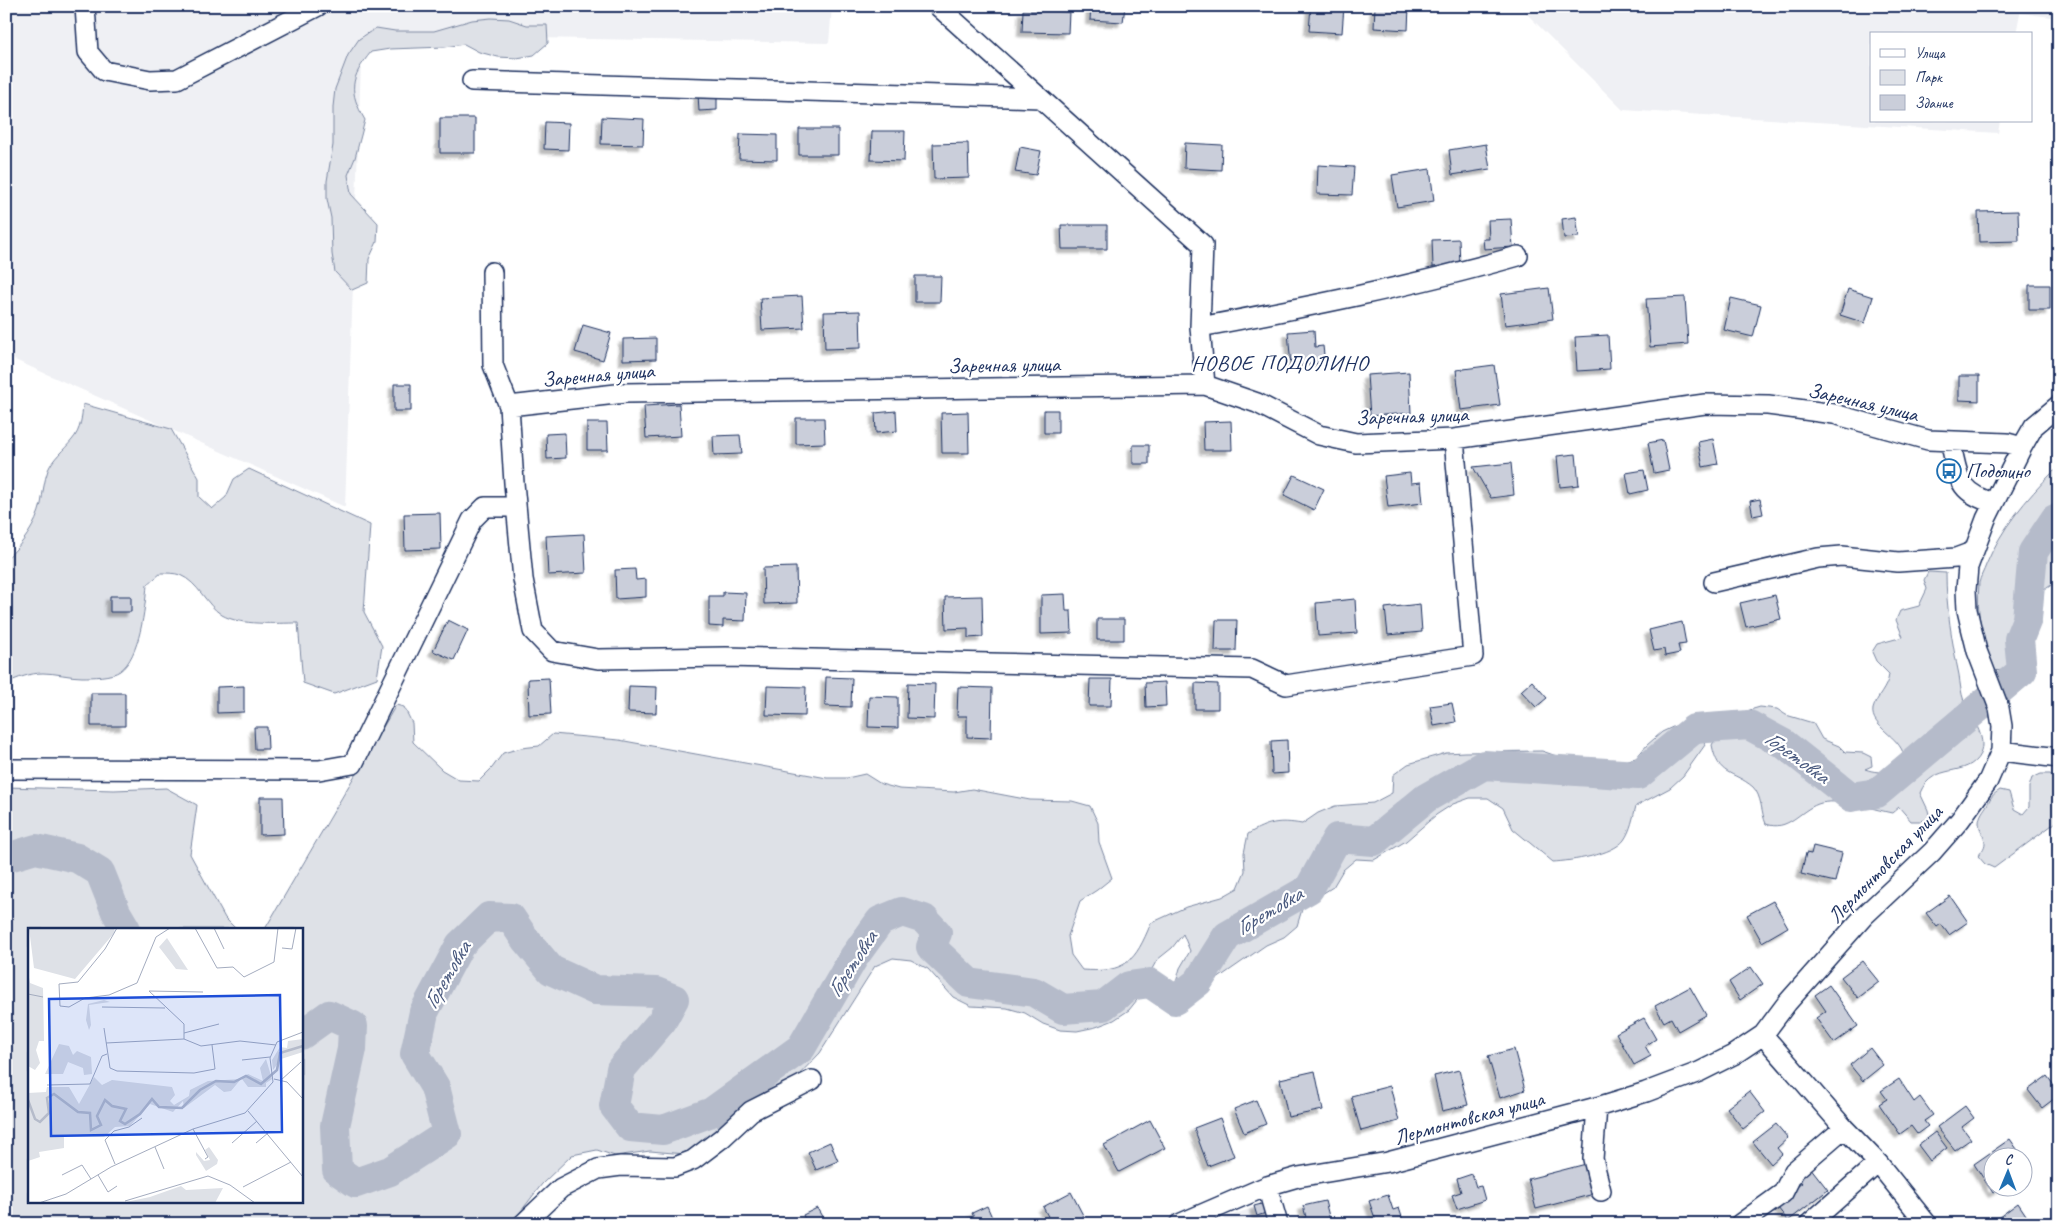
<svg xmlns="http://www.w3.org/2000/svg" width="2065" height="1230" viewBox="0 0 2065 1230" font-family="Caveat,sans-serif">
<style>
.built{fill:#eff0f4}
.green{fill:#dee1e7;stroke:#7c88a2}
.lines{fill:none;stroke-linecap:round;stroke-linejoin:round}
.river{stroke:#b5bbca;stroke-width:30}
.building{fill:#caceda;stroke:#1b2f5e;filter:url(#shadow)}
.minor-casing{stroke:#1b2f5e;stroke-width:22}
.minor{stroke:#fff;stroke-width:19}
.labels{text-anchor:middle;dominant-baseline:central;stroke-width:4.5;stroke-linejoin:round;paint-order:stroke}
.street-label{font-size:21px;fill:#1b2f5e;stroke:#fff}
.poi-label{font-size:21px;fill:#1b2f5e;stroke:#fff;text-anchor:start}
.neighbourhood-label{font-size:22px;letter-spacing:1px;fill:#1b2f5e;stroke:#fff}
.water-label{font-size:22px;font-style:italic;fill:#49597e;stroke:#fff}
.inset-river{fill:none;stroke:#b5bbca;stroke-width:2.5}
.inset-road{fill:none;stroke:#a4acbf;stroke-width:1}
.view{fill:#1d4ed8;fill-opacity:0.15;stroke:#1d4ed8;stroke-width:2.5}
.inset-edge{fill:none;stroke:#1b2f5e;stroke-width:2.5}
</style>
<defs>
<filter id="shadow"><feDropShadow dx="-4.5" dy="4.5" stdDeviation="1" flood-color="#0004"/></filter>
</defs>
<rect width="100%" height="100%" fill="#fff"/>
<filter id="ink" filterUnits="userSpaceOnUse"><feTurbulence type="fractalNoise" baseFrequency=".02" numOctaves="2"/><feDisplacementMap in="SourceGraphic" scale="10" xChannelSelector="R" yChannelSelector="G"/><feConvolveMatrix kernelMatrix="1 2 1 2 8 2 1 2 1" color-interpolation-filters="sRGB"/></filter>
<g filter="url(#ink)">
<path class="built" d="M6,6H832L829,43L362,35L345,507L6,356Z
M1519,6H2059V18L2020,13L2016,34H1871V121H2000L1998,133L1623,110Z
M1278,1199L1287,1224H1227L1224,1218Z"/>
<path class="green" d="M491,18L509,19L527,25H547L548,43L534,55L517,58L498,57L479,52L464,44L445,47L390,49L371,52C350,78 348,91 365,120L355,158L348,175L351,194L378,223L377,242L369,259L368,283L352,290L335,272L332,254L331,218L327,199V181L333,145V107L335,89L348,55L359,39L376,28L395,31H434L472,20Z
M83,404L171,429L199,478V497L212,509L226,497L234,479L249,469L370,525L364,612L382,646L377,678L334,694L303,683L298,623C276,623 241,626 222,615C205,604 199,583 180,575C175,573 167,573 161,573L147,585C145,608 140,657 120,671C111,677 93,677 82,677C69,677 56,673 43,673C30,673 18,678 6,683V559C22,545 36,525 41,504C43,493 44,481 48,470C53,458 64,450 72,440C81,430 82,416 83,404Z
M2054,471H2059V580L2038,594V629C2025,641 2018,656 2007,670L1990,671C1983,641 1976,614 1979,583C1980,577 1984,571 1986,565C2001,529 2026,499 2054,471Z
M1928,572L1946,573C1946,607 1952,642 1959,675C1960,683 1961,693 1964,701C1970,716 1988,737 1980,754C1968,779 1933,761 1920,793L1928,810L1930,819L1921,821H1911L1899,807L1892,813C1872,809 1837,797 1818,804C1799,811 1788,832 1766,824C1761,813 1762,796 1753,787C1733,770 1718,777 1712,745L1717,736L1724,731L1728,723L1735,717L1743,712L1760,707L1777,709L1786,715L1813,723L1822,739L1839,746L1845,752L1863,753L1871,757L1872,766L1865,769C1882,775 1895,772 1904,756C1900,736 1870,727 1873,709C1876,697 1888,688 1889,674L1876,661L1872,652L1877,644L1903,637L1896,620L1900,611L1919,606L1927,589L1924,580Z
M396,705L404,707L412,723L413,742L442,770L459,780L479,781L492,768L503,753L521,748L539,746L553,734L619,740L827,778H847L865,774L881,784L899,789L954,792L972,789L1030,800L1072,801L1090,806L1098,823L1099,842L1112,878L1097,890L1080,901L1068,936L1071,955L1082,970C1126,973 1135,962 1151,923L1186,907L1222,897L1238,888L1245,871L1244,853L1248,834C1268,822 1279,820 1302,824L1318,813L1335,806L1373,803L1392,793L1393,775L1408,764L1446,753L1464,752L1542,751L1577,763H1616L1636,758L1647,745L1662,732L1679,724L1699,726L1705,745L1683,776L1670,788L1636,806C1633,817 1631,830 1624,840C1613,855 1571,861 1553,862L1513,829L1503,808L1488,798H1470L1453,804L1436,815L1406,841L1374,860L1356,859L1343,870L1333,887L1303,906L1297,926L1284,937L1266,945L1207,986L1191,994L1175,986L1180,968L1190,951L1183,934L1172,948L1157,960L1148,976L1141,995L1129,1010L1114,1020L1096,1027L1077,1031L1060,1030L1043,1024L1025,1013L1007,1008L971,1006L953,997L928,969L911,960L893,958L875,966L820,1053L791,1083L759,1099L738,1106L725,1118L704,1150L685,1154L650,1151L615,1156L597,1150L572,1155L542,1184L511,1224H6V787L114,790L166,788L197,805L190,854L225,918L236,929H29V1201H301V929H265Z
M2041,774H2050L2059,780V820L1994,868L1985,864L1978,856C1992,840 1981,839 1979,823C1979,815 1984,810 1987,805C1991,797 1992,795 2000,790L2009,792L2014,809L2023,814L2029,807V787L2032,778Z"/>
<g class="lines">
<path class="river" d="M6,858L36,849L77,858L100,872L116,912L126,929
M301,1035L329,1015L353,1026L352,1049L335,1126L337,1170L356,1183L390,1171L447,1134L435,1087L415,1054L424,1012L460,945L489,917L511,918L525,939L551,970L595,990L656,992L674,999L662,1021L621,1069L614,1106L630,1127L663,1130L712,1112L801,1048L854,957L880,921L902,912L924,919L937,933L931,947L969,983L1034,992L1063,1009L1103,1006L1129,986L1150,983L1175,1000L1198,982L1227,936L1309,889L1337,838L1374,841L1426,798L1484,765L1638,775L1694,729L1749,725L1784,744L1851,797L1877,793L2022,671L2019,639L2027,619L2033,552L2055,519L2059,518"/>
</g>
<path class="building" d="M1091,6H1125L1123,22L1090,20Z
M1311,6H1344L1342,33L1309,31Z
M1375,6H1409L1408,30L1374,28Z
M1023,10L1069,12L1068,33L1022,32Z
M717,93V110L699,111L698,94Z
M602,117L644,119L643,145L601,144Z
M440,118H475V153H440Z
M545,122L569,123L568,150L544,149Z
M799,129H838V155H799Z
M872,131H905L904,161L871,160Z
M740,134L777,135V160L739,159Z
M968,143L969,178L934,179L933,144Z
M1185,143L1222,145L1221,170L1184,168Z
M1486,144L1490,169L1452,175L1449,150Z
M1020,147L1041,151L1036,175L1015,172Z
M1318,165L1354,167L1352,195L1317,194Z
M1430,169L1434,201L1397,207L1392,175Z
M2018,211L2019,241L1979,242L1978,212Z
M1576,217L1579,237L1564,238L1562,219Z
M1511,219L1513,247L1484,249L1483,239H1489L1488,220Z
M1061,225H1107V249H1062Z
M1459,239L1460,266L1433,267L1432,240Z
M915,276H941L940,302H915Z
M2029,285H2050V310H2029Z
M1549,288L1553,319L1505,325L1501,294Z
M1848,289L1873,297L1865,323L1840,315Z
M802,296L804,328L762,330L760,298Z
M1685,297L1688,344L1650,347L1646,299Z
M1731,298L1761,305L1753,337L1724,330Z
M860,311L861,348L825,349L824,312Z
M583,325L611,333L603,360L575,352Z
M1314,330L1315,347L1323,346L1325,363L1291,366L1288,332Z
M1608,335L1610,369L1577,371L1575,337Z
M656,338V359L623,360V339Z
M1494,365L1500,405L1461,410L1456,370Z
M1409,372L1411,413L1370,416L1367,375Z
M1959,376H1979V401L1959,400Z
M394,384H411V411H394Z
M679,404L681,436L646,438L644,406Z
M1044,410H1058V433H1044Z
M896,411L897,431L876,433L875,413Z
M968,412L969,453H942L941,413Z
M796,418H824L825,443L796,444Z
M1231,421L1232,450H1204L1203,422Z
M587,423H607L608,450H587Z
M565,433L566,458L547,459L546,434Z
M740,435L742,454L714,455L713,436Z
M1713,439L1718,464L1703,467L1698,442Z
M1663,440L1669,470L1654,473L1648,443Z
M1133,445H1149V464H1133Z
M1576,454L1579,485L1560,487L1557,456Z
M1511,463L1514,495L1491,498L1473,467Z
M1644,470L1648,490L1630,494L1626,473Z
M1410,473L1411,483L1421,482L1423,503L1388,507L1384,476Z
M1294,475L1324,489L1314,510L1284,495Z
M1760,499L1763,514L1753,516L1750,501Z
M440,513L441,549L405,550L404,514Z
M584,534L586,573L548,575L546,536Z
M796,567L797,603L764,604L763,568Z
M635,569L636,580L646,579V597L616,599L615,570Z
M723,592L746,593L745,621L723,620V627L709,626V596H723Z
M1065,594L1066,611H1071L1072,633L1041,634V595Z
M1775,595L1781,619L1746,627L1740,603Z
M110,596H131V612H110Z
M982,596L983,637L968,638V628L946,629L945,597Z
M1355,599L1357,633L1318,636L1316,603Z
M1420,604L1422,632L1388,635L1385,608Z
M1097,619H1124V640H1097Z
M448,620L468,630L454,660L433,651Z
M1216,620H1237L1236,651H1215Z
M1682,622L1686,644L1678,645L1680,653L1665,656L1664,649L1654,651L1649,630Z
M826,677L852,678L851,707L825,706Z
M549,678L551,714L529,715L528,679Z
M1090,679H1112L1111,706H1089Z
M1532,681L1547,698L1536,707L1521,691Z
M1165,682L1166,706L1146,707L1145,683Z
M908,683L935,684L934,719L907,718Z
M1195,683L1218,684V709H1195Z
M244,686V712L217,713V687Z
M629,686L657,687L656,713L628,712Z
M767,686L806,687L805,716L766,715Z
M958,687L992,688L991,738L967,737V716H957Z
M91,693H125V726H91Z
M869,696L898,697V728L868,727Z
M1452,703L1456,722L1434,726L1430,706Z
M254,727H267L268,749H255Z
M1287,740L1288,773L1272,774L1271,741Z
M260,797H283L284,834L260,835Z
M1813,846L1842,853L1835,882L1801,874L1806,853L1811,854Z
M1950,896L1968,922L1949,935L1941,924L1937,927L1926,913Z
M1773,901L1788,927L1762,942L1747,915Z
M1862,961L1879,982L1858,998L1841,977Z
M1751,967L1763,984L1740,1000L1729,982Z
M1829,985L1858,1026L1834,1043L1816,1018L1826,1011L1815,995Z
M1690,987L1706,1015L1678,1031L1671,1018L1664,1022L1655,1006Z
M1644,1018L1656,1039L1645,1046L1651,1056L1634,1065L1616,1033Z
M1870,1048L1883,1065L1863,1081L1850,1065Z
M1514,1049L1525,1090L1500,1098L1488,1056Z
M1459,1070L1468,1105L1442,1111L1434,1076Z
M1315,1071L1323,1110L1288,1117L1280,1079Z
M2047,1076L2059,1092V1095L2042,1108L2028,1090Z
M1899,1079L1914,1102L1920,1097L1933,1115L1924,1121L1928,1126L1917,1134L1911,1126L1900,1134L1879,1104L1887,1099L1881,1091Z
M1390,1086L1399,1121L1361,1131L1351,1096Z
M1749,1091L1765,1112L1743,1129L1727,1108Z
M1256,1100L1266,1124L1244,1133L1234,1109Z
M1965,1106L1974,1118L1962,1127L1971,1139L1955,1150L1937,1127Z
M1220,1118L1234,1156L1208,1166L1194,1128Z
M1150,1120L1165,1148L1119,1172L1104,1145Z
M1776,1124L1788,1138L1777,1148L1782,1154L1771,1164L1753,1142Z
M1935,1132L1947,1148L1930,1161L1918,1145Z
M2010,1139L2019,1152L2010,1158H1992V1188H2002L1993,1193L1974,1164Z
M830,1142L838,1161L816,1170L808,1152Z
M1586,1164L1594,1194L1536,1209L1528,1179Z
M1810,1167L1828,1190L1788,1221L1775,1204L1802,1183L1797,1177Z
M1472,1174L1476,1187L1481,1186L1485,1200L1457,1209L1452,1195L1461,1192L1457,1179Z
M1071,1192L1084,1217L1070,1224H1052L1043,1207Z
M1388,1195L1393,1210L1399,1208L1404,1223L1377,1224L1369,1201Z
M1325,1201L1331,1224H1300L1299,1220L1306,1217L1303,1206Z
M1265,1203L1269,1212L1257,1216L1254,1206Z
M2018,1203L2030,1221L2027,1224H1990Z
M987,1206L995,1224H977L972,1213Z
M817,1208L824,1220L816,1224H807L803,1215Z"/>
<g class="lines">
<g class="minor-casing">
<path id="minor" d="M85,6L88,52L104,71L150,80L177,79L318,6
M938,6L1203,245L1200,327L1205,385
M472,81L1040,98
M492,272L493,365L509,406L514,483L523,579L533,631L552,651L598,659L726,657L1252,669L1286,685L1473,656L1454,439
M1200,327C1307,307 1413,286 1518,256
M509,406L625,393L1205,385L1257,403L1319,435L1356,443L1454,439L1705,404L1768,405L1834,414L1928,440L2007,443L2022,447
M1950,441C1959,476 1955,492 1994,503
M1714,582L1818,558L1842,556L1898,562L1956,558L1972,552
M2001,751L2059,758
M6,769L319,770L353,764L472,520L485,507H516
M1763,1035L1844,1128L1878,1163L1927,1224
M1597,1107L1593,1159L1601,1191
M1267,1186L1278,1224
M523,1224L561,1188L598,1169L621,1166L675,1167L693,1160L722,1138L751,1111L812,1080
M1179,1224L1267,1186L1298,1177L1388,1162L1597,1107L1646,1092L1699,1072L1733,1055L1763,1035L1787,1003L1865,915L1932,852L1960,820L1988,781L2001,751L2002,726L1999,708L1977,651L1971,627L1967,610L1966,590L1968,567L1986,519L2022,447L2034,426L2059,405
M1740,1224L1783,1193L1794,1171L1844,1128
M1809,1224L1878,1163"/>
</g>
<use href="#minor" class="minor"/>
</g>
</g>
<defs>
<g id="bus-ring" transform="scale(1.25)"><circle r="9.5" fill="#fff" stroke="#1f6fb2" stroke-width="1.5"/><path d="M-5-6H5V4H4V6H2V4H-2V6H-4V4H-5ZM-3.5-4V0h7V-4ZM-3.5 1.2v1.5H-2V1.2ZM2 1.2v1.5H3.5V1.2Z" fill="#1f6fb2"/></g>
</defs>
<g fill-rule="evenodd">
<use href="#bus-ring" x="1949" y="471"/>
</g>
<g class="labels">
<g class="street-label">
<text transform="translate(1004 365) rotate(-1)">Заречная улица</text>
<text transform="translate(598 375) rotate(-5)">Заречная улица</text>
<text transform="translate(1863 402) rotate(13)">Заречная улица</text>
<text transform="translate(1412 416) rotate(-2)">Заречная улица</text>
<text transform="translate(1885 864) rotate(-46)">Лермонтовская улица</text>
<text transform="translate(1469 1118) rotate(-15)">Лермонтовская улица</text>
</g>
<g class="poi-label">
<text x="1966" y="471">Подолино</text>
</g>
<g class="neighbourhood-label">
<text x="1280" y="363">НОВОЕ ПОДОЛИНО</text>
</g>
<g class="water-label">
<text transform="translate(1797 757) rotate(36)">Горетовка</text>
<text transform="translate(1269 911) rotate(-31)">Горетовка</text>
<text transform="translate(852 964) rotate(-57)">Горетовка</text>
<text transform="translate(447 975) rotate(-60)">Горетовка</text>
</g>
</g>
<g transform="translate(28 928)">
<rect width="275" height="275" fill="#fff"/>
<path d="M1,0H86L87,4L47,51L6,40ZM139,10L160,42L148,41L131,19ZM0,44L2,55L15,60L16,113H11L8,122L12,135L7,142L0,138ZM76,72L82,74L61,77L63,97L61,102L58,92L60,76ZM275,111V124L253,131L245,142L244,132L252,119L259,120L260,113ZM31,116L41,118L45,127L49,123L63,129L64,146L56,147L55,140L40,134L35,146H17ZM238,131L244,151L238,155V159H220L214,151L220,146L235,153L232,140ZM66,149L74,157L84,152L144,159L147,167L142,173L146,177L161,168L162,162L180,153L213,151L203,163L196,164L187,157L156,180L155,173L145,184L122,176L102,198L87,199L76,209L36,208V220L11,224L12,229L0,233V165L18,164L19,159H41L51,176ZM181,219L190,232L189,236L178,243L168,227V224L176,233L182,232L177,222ZM153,258L158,262L195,260L187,275H93L122,269Z" fill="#dee1e7"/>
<path class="inset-river" d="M0,172L7,191L12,194L21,185L19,170L26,166L50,184L62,185L63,202L73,197L69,188L77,172L84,178L98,181L92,193L97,196L112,186L124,171L131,179L154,180L172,162L188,153L206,154L218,148L233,156L249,142L252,125L275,118"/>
<path class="inset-road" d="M89,0L77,21L50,54L31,56L32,78L41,79L57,70L81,67L109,55L128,9L142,0M167,0L189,40L205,39L216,49L246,34L250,0M186,0L196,21M254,20L264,21L268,0M0,66L15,69M74,79L137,80M76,100L82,140L89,143L166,145L187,141L184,117M156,105L191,96M156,111V96L121,63L175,64M78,115L156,111L173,118L212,113L248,117M214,132L242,129M246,151L259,154L275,171M253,152L273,134M19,157L62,156L74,128L79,126M220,183L275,249M165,201L180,229L177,231M204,215L229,193M228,215L240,205M127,219L136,241M87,236L77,212L86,203L101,199L114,190M34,247L54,237L63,251M70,247L80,264L89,258M215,259L263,234M97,273L180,248L202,257L227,275M11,275L38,266L83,239L165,201L217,185L245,154L242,130L249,114L275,104"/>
<path class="view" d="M252,67L254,204L23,208L21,71Z"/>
<rect width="275" height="275" class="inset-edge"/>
</g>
<rect width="2065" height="1230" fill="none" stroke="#fff" stroke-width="25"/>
<rect x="12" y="12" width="2040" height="1205" fill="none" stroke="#1b2f5e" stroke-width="2" filter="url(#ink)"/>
<rect x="1870" y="32" width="162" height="90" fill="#ffffff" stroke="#a4acbf"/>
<rect x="1880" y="49" width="25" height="8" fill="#ffffff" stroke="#a4acbf"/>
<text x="1915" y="58" font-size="15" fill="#1b2f5e">Улица</text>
<rect x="1880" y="70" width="25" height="15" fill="#dee1e7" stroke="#a4acbf"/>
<text x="1915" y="82" font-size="15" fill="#1b2f5e">Парк</text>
<rect x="1880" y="95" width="25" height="15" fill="#caceda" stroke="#a4acbf"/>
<text x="1915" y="108" font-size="15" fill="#1b2f5e">Здание</text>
<g transform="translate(2008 1172) rotate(1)"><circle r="24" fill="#ffffff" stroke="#a4acbf"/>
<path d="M0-4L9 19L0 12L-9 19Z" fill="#1f6fb2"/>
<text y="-8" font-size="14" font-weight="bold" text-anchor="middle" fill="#1b2f5e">С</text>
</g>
</svg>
